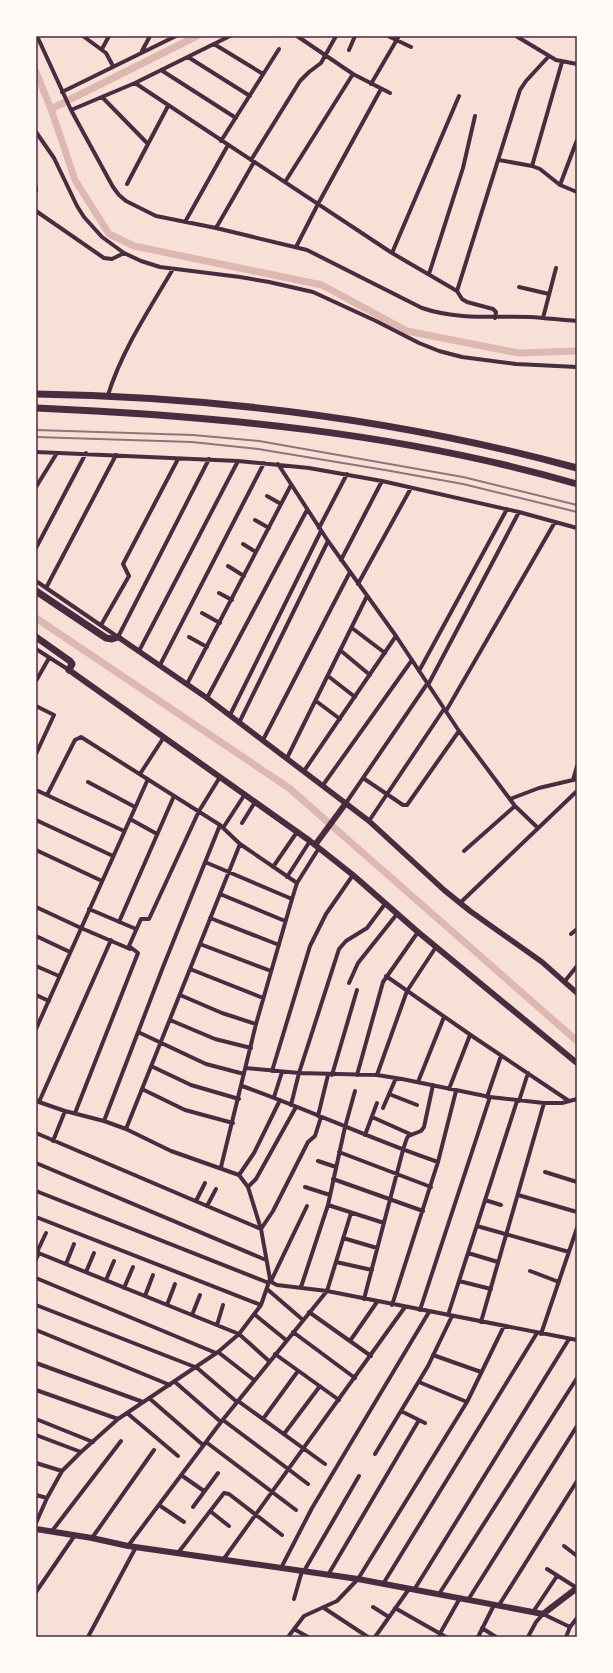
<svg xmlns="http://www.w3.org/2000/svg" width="613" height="1673" viewBox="0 0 613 1673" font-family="Manrope,sans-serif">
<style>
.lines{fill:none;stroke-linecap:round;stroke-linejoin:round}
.canal{stroke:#dcb8b0;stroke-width:7}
.minor{stroke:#4a2c40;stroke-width:4}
.tertiary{stroke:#4a2c40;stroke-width:5.5}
.secondary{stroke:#4a2c40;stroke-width:6}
.trunk{stroke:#4a2c40;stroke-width:7}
.rail{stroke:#8f747c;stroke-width:2}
.neatline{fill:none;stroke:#4a2c40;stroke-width:1.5}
</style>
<rect width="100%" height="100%" fill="#f7e1d7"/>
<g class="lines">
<path class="canal" d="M36,72L51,109L75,180L109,234L134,246L322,285L407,331L518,353L577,351
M51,109L197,36
M36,618L289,788L577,1041"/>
<path class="minor" d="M37,36L71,110L113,187L119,195L126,201L156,216L216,228L307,250L422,308C457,320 495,316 530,317C546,318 562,320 577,321
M83,36L106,53L113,66
M297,36L353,74L390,93
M388,36L411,47
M516,36L556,60L577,64
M214,44L263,74
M102,49L109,36
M349,50L355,36
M142,51L150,36
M188,57L250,96
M161,70L236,118
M135,83L392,253L457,291L462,299L467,302L493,309L496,312L495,318
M371,84L399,36
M62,92L176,36
M102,97L148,144
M71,110L135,83L230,36
M36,132L54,158L77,206L84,217L102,237L124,253L141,261L160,267L240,277L269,282L313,292L376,321L419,343L439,351L462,357L516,364L577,367
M221,141L279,49
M251,160L300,81L309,72L321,63L336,36
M499,160L532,166L540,169L560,185L577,192
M532,166L562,62
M285,182L353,74
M127,184L168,106
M560,185L577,140
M36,187V191
M36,211L104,258L112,259L124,253
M185,222L228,145
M216,228L254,162
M296,247L318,204L381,89
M392,253L459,96
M429,274L463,168L475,116
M519,287L549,294
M457,291L520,90L526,81L549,56
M543,318L556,268
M108,395C122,350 149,310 173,269
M36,452L238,461L309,468L382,481L519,512L577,528
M278,464L328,541L396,636L459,731L515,806L538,828
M36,487L57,453
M267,496L281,504
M255,520L269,528
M319,528L347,474
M243,544L256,552
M36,548L86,453
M341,560L382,481
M228,566L244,576
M36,581L118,637L209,459
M358,584L411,488
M46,588L116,455
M219,593L232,600
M202,613L220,623
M101,625L129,576L123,564L178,459
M352,628L385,653
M189,637L207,647
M36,649L69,670
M340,650L370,675
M139,651L238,461
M160,665L264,463
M419,671L507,509
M328,676L355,697
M36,681L49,658
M187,684L291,485
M428,685L519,512
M207,698L307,510
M316,701L340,719
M36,706L54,715L36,754
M446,711L555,522
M230,715L321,531
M239,723L328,541
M263,740L350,572
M287,758L367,596
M304,771L396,636
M140,774L164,737
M363,778L403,805H407L459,731
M573,780L577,766
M88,782L135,807
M323,785L412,660
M36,790L124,831
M47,795L75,740L81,737L220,825L240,844L297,883
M510,799L539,788L577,779
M346,803L427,684
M130,819L157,834
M36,820L113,856
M369,821L444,709
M242,823L255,802
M223,828L245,794
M36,850L102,881
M464,851L515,806
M205,862L292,899
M273,867L297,832
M287,877L310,841
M220,894L285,921
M460,903L577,791
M36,907L81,928L130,949
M89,909L136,929
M210,918L279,945
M119,922L174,796
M571,934L577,929
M36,936L70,952
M200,944L271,971
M36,966L59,976
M190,969L263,998
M386,976L475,1038L569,1101
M565,981L577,966
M349,983L358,963L397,914
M36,995L49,1001
M180,995L222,1013L256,1024
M170,1020L215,1039L251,1048
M36,1029L148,779
M138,1032L206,1064L244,1074
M151,1066L191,1085L239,1099
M246,1068L299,1073L377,1075L402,1079L490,1097L544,1103H562L577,1099
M272,1071L310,946L326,914L353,875
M332,1075L357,990
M357,1075L383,982L418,932
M377,1075L407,991L436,947
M418,1082L444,1017
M242,1086C308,1109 372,1140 438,1162
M142,1089L185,1110L233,1123
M449,1089L470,1035
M389,1094L417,1105
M274,1097L282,1072
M487,1097L501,1056
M36,1101L65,1111L104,1121L126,1129L171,1151L239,1175L248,1187L261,1229L270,1279L261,1305L239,1334L218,1352L118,1419L81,1452L62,1471L47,1498L36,1523
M519,1101L528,1073
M39,1102L111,940
M291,1105L299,1073L339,949L346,941L367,928L385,904
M383,1108L396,1078
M75,1113L138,953L129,946L141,919H149L199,811L220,777
M318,1116L328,1075
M372,1117L410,1134
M104,1121L163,967L220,825
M126,1129L240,844
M36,1133L261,1229L273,1211L308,1142L315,1136L321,1117
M365,1135L377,1103
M53,1141L65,1111
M339,1152L431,1187
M318,1161L336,1167
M36,1163L266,1260
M221,1167L256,1024L292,899L297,883L319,848
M545,1172L577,1182
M239,1175L254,1153L280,1100
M333,1179L423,1211
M248,1187L256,1179L296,1107
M305,1187L330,1195
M36,1191L269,1283
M518,1195L577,1212
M485,1200L501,1205
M196,1201L205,1183
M328,1205L384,1223
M207,1206L216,1189
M36,1217L261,1305
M477,1226L569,1252
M343,1238L377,1248
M36,1252L239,1334L269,1361
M37,1252L46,1233
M468,1253L498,1262
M36,1259L39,1253
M336,1262L372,1270
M66,1264L74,1244
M530,1271L559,1282
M86,1272L94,1253
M36,1278L216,1353
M270,1279L273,1283L277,1285L327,1291L577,1340
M106,1280L114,1261
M271,1281L307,1206
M459,1281L491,1289
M301,1287L328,1205L345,1127L355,1091
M124,1288L133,1267
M267,1289L303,1320
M145,1296L153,1275
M364,1299L403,1150C409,1132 405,1138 421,1131L424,1127L433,1085
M36,1305L195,1367
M167,1305L175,1284
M392,1305L438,1162L456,1091
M420,1310L490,1097
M309,1312L371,1356
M254,1314L286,1340
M192,1315L200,1295
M448,1315L517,1101
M481,1322L544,1103
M217,1325L223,1305
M36,1330L170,1385
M293,1332L355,1378
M541,1334L577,1228
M350,1341L377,1302
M218,1352L254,1380
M275,1354L339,1400
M433,1355L481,1372
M36,1363L143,1402
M196,1367L237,1402
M175,1382L221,1422
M419,1382L467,1402
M36,1390L118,1419
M149,1398L203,1445
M238,1401L325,1464
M401,1411L425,1423
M127,1413L178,1456
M36,1419L93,1442
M263,1419L298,1371
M223,1420L308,1484
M284,1434L320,1386
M36,1435L81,1452
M206,1442L296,1510
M375,1454L428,1366L452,1316
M36,1463L62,1471
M181,1475L204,1491
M36,1495L47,1498
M159,1505L184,1522
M193,1507L218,1473
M210,1511L229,1526
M52,1531L121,1441
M92,1538L154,1450
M128,1546L221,1422L327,1291L351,1213
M564,1546L577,1556
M178,1553L224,1493L229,1494L282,1535
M223,1560L405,1307
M281,1568L312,1508L429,1312
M547,1569L577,1588
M304,1571L359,1476
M328,1575L419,1420
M383,1584L537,1333
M414,1590L569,1339
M36,1592L75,1535
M439,1594L577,1378
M294,1599L302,1571
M468,1600L577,1426
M499,1605L577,1481
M373,1607L389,1617
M324,1608L368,1637
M395,1608L446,1637
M533,1612L557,1576
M482,1628L496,1637
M294,1629L308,1637
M88,1637L136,1547
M288,1637L304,1616L337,1601L358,1579L467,1402L504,1326
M375,1637L409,1589
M438,1637L460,1598
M478,1637L494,1605
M528,1637L536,1622L543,1614L570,1627
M566,1637L570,1627L577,1618"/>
<path class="tertiary" d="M118,637L207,698L369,821L444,890L470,911L542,962L577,993"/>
<path class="secondary" d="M69,670L310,841L353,875L418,932L577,1063
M315,845L346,803
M36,1529L92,1538L128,1546L358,1579L543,1614L577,1588"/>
<path class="trunk" d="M36,394C218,397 401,420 577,468
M36,408C218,416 402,433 577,484
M36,591L106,638L112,639L118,637
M36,637L70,661L72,664L69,670"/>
<path class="rail" d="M36,430L193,435L259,441L463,477L577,505
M36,437L192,442L258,449L385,470L463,484L577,512"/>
</g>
<rect width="613" height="1673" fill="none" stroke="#fffaf5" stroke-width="74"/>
<rect x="37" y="37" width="539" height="1599" class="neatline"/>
</svg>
